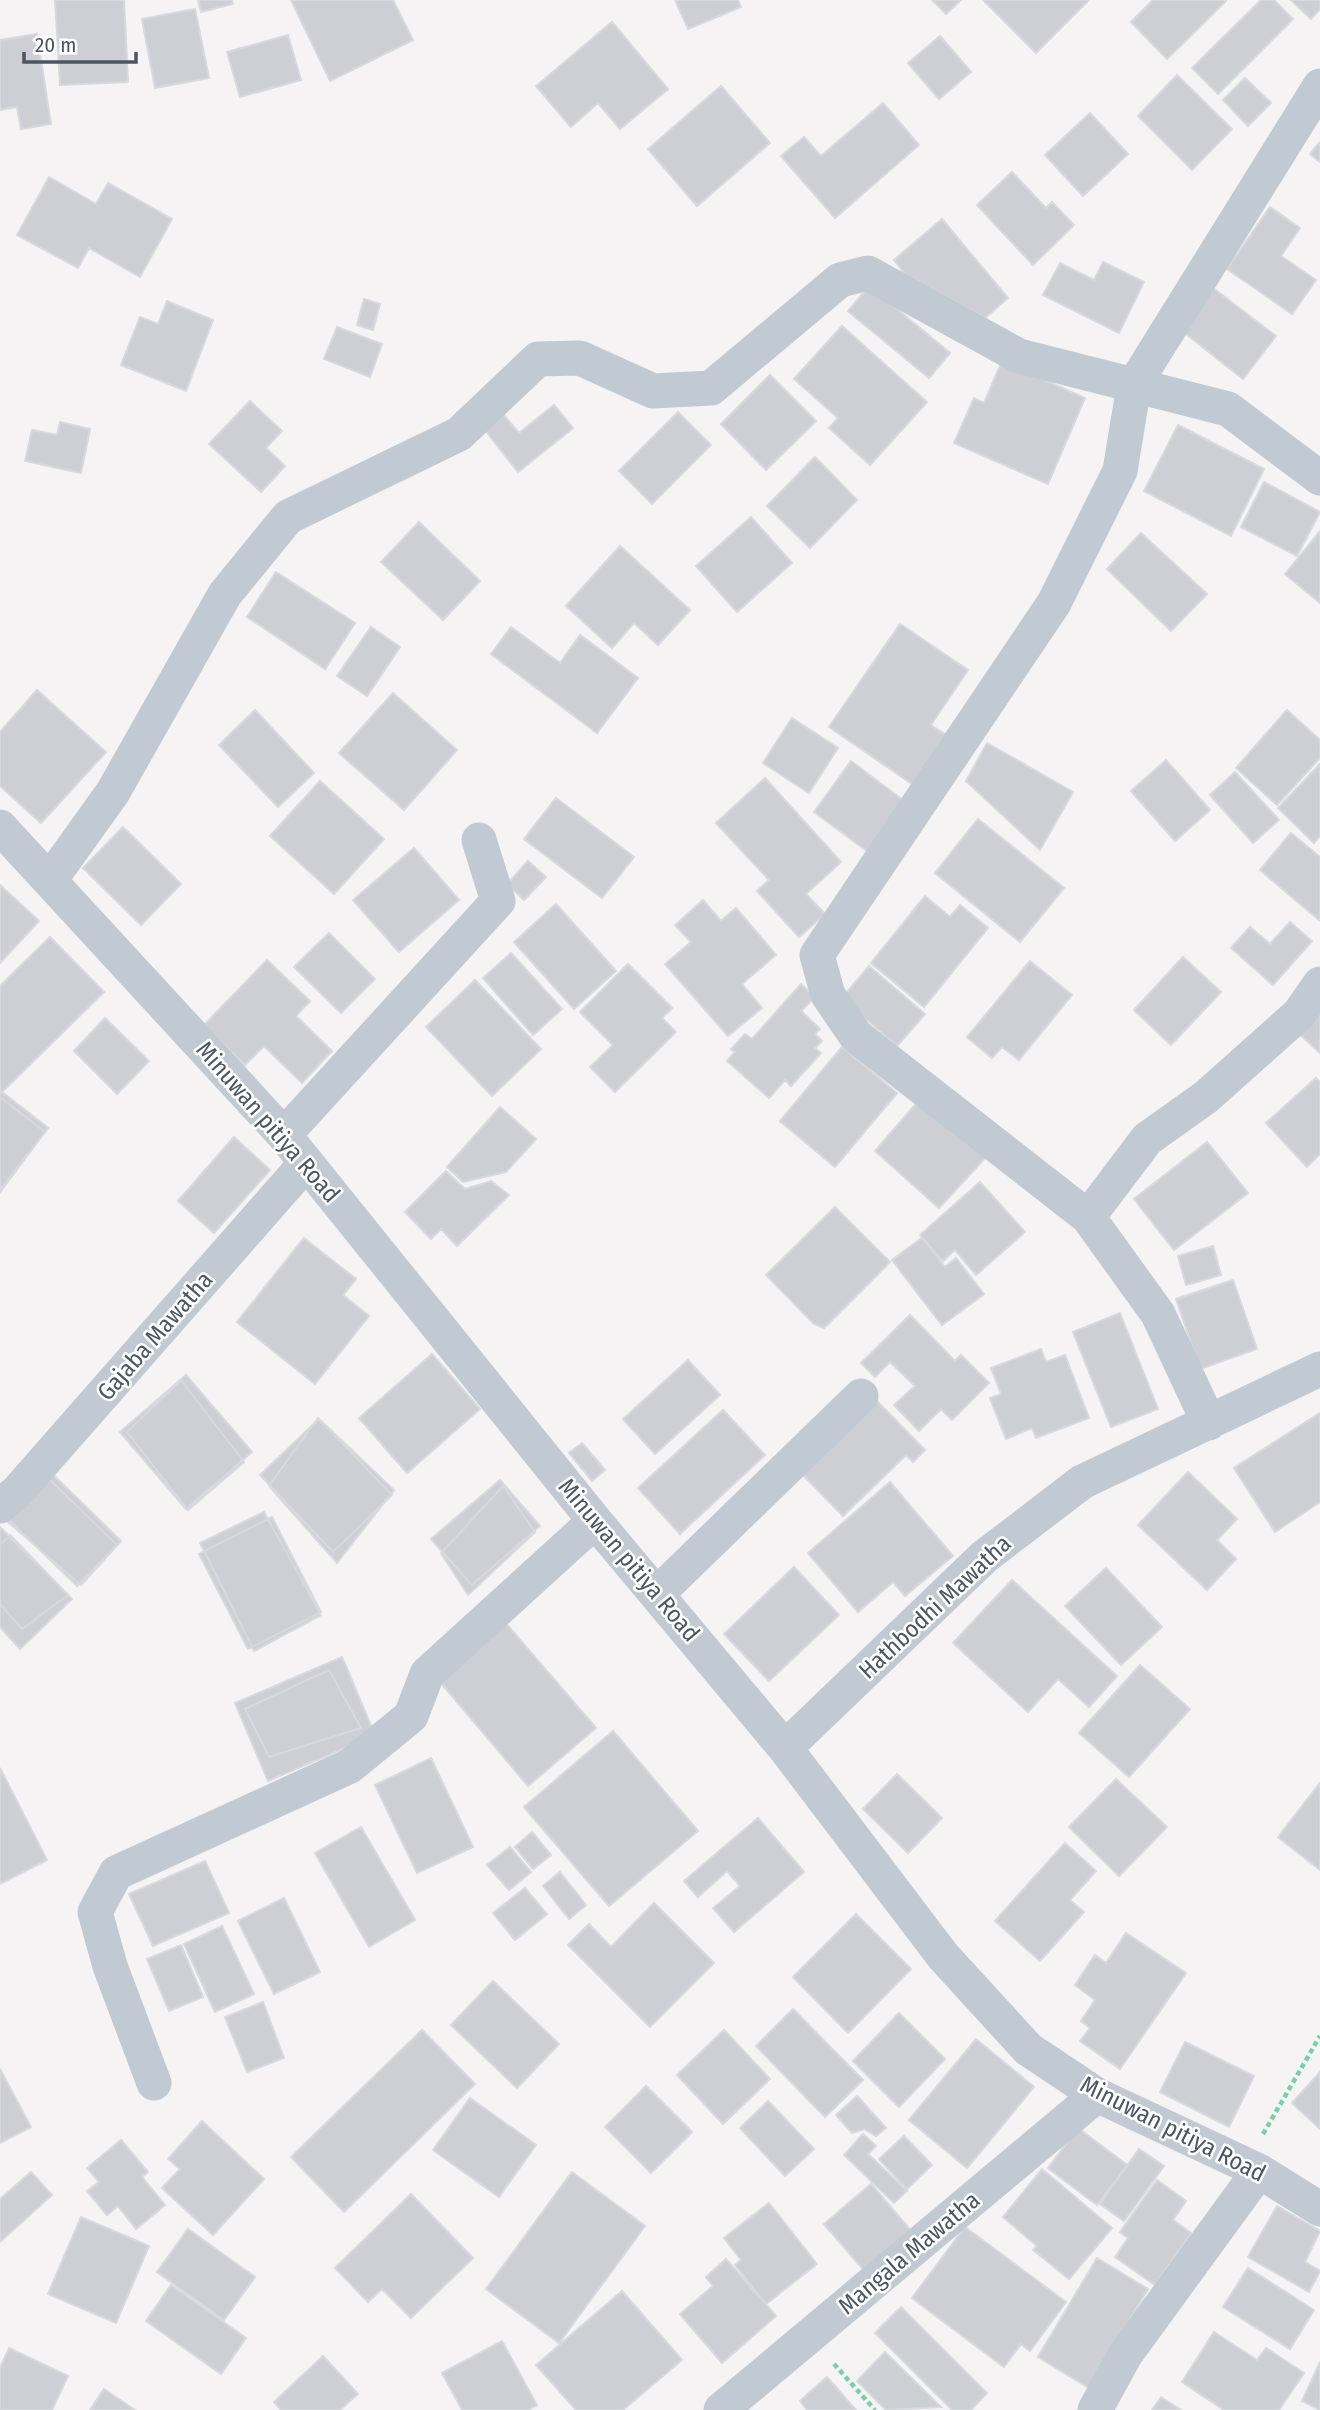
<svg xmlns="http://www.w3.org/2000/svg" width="1320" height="2410" viewBox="0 0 1320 2410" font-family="'Fira Sans Condensed',sans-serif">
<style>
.building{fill:#cdcfd5;stroke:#d7d9de;stroke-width:2}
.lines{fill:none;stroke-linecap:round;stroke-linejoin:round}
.path{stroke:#7ad0a6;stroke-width:4.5;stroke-dasharray:5 3.5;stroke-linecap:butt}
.street{stroke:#c1cad2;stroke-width:35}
.labels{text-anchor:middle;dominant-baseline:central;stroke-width:5;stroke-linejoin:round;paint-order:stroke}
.street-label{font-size:24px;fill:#4a5661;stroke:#fff}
</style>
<rect width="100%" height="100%" fill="#f5f3f3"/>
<path class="building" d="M55,0H124L128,82L60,85Z
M198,0H232L233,4L201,12Z
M291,0H393L413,40L330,81Z
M675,0H738L741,7L688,29Z
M932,0H961L946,14Z
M983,0H1089L1036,53Z
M1153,0H1225L1226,1L1167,59L1131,22Z
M1261,0H1274L1293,19L1218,94L1192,68Z
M1291,0H1320V9L1311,19Z
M195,9L209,78L155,88L142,19Z
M612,22L668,89L620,129L598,103L571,127L536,86Z
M37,34L51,124L21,129L17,107L0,110V40Z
M288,35L301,80L240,97L227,52Z
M940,36L971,72L939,99L908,63Z
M1177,75L1232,129L1192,170L1138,116Z
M1245,78L1271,103L1248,126L1223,100Z
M721,86L770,143L697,206L648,149Z
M883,103L919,145L835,218L781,156L804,137L821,156Z
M1090,113L1128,154L1083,196L1045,155Z
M1320,142V162L1310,154Z
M1012,172L1046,208L1052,202L1074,225L1033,265L977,205Z
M49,177L96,204L108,183L172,219L140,277L89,248L78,268L17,235Z
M1270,207L1300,228L1281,256L1316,280L1292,314L1227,269Z
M942,219L1008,298L985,318L906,275L894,260Z
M1103,262L1144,282L1119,333L1043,295L1060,263L1094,280Z
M869,286L950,353L929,378L848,311Z
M1213,288L1276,336L1243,379L1181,330Z
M364,299L380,304L373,330L357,325Z
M167,301L213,320L186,391L121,365L140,317L158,324Z
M842,326L927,402L870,465L829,428L838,418L794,379Z
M337,327L382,344L370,377L324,359Z
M1002,361L1085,398L1048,484L954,443L974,398L984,403Z
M770,375L816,421L766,470L721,424Z
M250,401L282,431L266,448L285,466L261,492L209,444Z
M554,405L573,428L518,472L485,430L504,415L519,433Z
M678,412L711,445L652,504L619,471Z
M60,422L90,429L81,473L25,461L32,430L57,435Z
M1178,425L1264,469L1231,536L1144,491Z
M815,457L857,500L810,548L767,506Z
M1264,482L1320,512L1297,556L1241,527Z
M751,517L792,563L737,612L696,566Z
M419,522L480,581L443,620L381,562Z
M1320,531V603L1285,574Z
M1141,533L1207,594L1171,631L1107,569Z
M620,546L690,610L658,645L634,623L612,648L566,606Z
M276,572L355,623L325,669L247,617Z
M900,624L968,670L931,725L949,737L915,786L829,727Z
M371,627L400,647L367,696L337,676Z
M511,627L560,663L580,635L638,678L597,733L491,654Z
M37,690L106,752L41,823L0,786V732Z
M393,693L457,750L404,810L339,753Z
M255,710L314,773L278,807L219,745Z
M1287,710L1320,740V758L1277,805L1236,768Z
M792,718L838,748L809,793L763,763Z
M987,743L1073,792L1040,850L966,781Z
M1166,760L1210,810L1175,841L1131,791Z
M851,761L904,801L867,851L814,812Z
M1320,764V836L1314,843L1278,808Z
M1235,772L1279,820L1253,843L1210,795Z
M765,778L841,862L806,894L825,914L799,937L757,891L769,880L716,823Z
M320,781L384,839L334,894L270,836Z
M556,798L634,857L602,898L524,839Z
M978,819L1064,888L1020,942L935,873Z
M123,827L181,884L141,925L83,868Z
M1291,833L1320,857V921L1260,870Z
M414,848L459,900L399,952L353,900Z
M528,861L546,877L524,900L507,884Z
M0,885L39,921L0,963Z
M925,896L950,917L960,905L988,928L924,1007L871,963Z
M703,900L721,921L736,908L776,955L742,984L762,1008L728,1036L665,964L691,942L675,925Z
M556,904L616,971L574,1009L514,942Z
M1290,922L1312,941L1273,985L1231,948L1250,927L1270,944Z
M329,933L375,979L341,1013L294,967Z
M50,937L104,992L0,1094V986Z
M511,953L562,1009L533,1035L483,978Z
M1183,957L1221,992L1171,1045L1134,1010Z
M267,960L310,1001L296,1016L332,1051L302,1083L264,1046L245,1065L204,1025Z
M1030,961L1072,995L1019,1060L1002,1047L992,1058L967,1037Z
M628,964L672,1008L662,1018L676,1032L615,1092L590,1067L613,1045L580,1012Z
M869,966L925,1014L897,1046L842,998Z
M475,980L541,1049L492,1096L426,1027Z
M801,984L815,997L801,1011L820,1029L815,1034L822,1041L815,1048L821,1053L791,1086L785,1080L769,1098L727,1061L735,1052L731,1049L745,1034L752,1039Z
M1320,1012V1053L1300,1035Z
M105,1018L149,1061L117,1094L74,1051Z
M842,1047L897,1093L835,1167L780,1121Z
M1316,1078L1320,1082V1154L1307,1167L1266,1123Z
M1,1091L48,1128L0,1192V1093Z
M0,1097L45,1132L0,1190Z
M921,1098L987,1156L939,1208L875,1151Z
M500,1107L536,1139L506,1172L463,1182L447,1167Z
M234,1137L270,1170L214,1233L178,1201Z
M1207,1142L1248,1193L1174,1250L1134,1199Z
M446,1171L465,1189L491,1181L509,1195L457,1246L441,1229L431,1239L405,1212Z
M980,1182L1025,1232L976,1275L955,1250L943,1261L920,1235Z
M835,1207L890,1262L824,1328L814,1324L766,1275Z
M304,1238L356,1279L343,1295L369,1316L315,1384L237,1322Z
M922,1238L945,1267L956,1258L984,1294L942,1325L892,1260Z
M1213,1246L1221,1275L1186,1285L1178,1256Z
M1233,1280L1257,1349L1200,1369L1176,1299Z
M1120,1313L1158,1409L1111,1427L1073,1332Z
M910,1315L955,1361L961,1355L989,1383L952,1420L941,1409L919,1431L894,1405L915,1386L890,1362L875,1377L861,1363Z
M1041,1349L1046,1362L1065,1355L1089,1418L1036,1438L1032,1428L1006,1439L990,1398L1001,1394L991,1368Z
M432,1354L480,1409L407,1473L359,1418Z
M688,1360L720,1395L655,1454L623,1419Z
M186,1375L252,1452L186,1509L120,1432Z
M181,1380L244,1462L188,1510L127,1432Z
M874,1398L925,1450L913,1462L906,1455L843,1516L799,1471Z
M723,1410L765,1455L680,1534L638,1488Z
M1320,1413V1502L1275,1532L1234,1468Z
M318,1418L394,1490L337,1563L269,1486Z
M319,1419L392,1495L333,1552L260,1475Z
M582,1443L605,1470L592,1481L569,1453Z
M40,1462L121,1541L81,1585L0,1515Z
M1188,1472L1237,1519L1217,1540L1236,1559L1207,1590L1138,1525Z
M47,1477L117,1545L77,1586L7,1518Z
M500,1480L540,1526L472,1585L431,1539Z
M890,1482L953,1556L905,1596L893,1582L858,1612L808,1553Z
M503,1486L535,1532L468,1595L441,1553Z
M264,1512L321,1615L254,1651L200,1543Z
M272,1517L321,1612L248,1649L199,1554Z
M0,1527L68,1595L22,1629L0,1604Z
M10,1535L72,1599L20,1649L0,1627V1545Z
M794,1567L839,1615L769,1681L724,1634Z
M1106,1568L1162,1627L1121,1665L1065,1606Z
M1012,1580L1117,1676L1089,1707L1058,1679L1028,1712L953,1643Z
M503,1620L596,1728L528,1786L436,1677Z
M342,1657L375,1735L268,1781L235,1703Z
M1140,1665L1190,1709L1129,1777L1079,1733Z
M329,1670L361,1728L269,1757L245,1709Z
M613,1731L698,1831L609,1906L524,1807Z
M431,1758L473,1847L417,1873L375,1785Z
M0,1768L47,1860L0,1884Z
M897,1774L942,1818L908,1853L863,1809Z
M1116,1779L1167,1827L1119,1876L1069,1827Z
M1320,1783V1870L1278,1837Z
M758,1818L804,1872L734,1932L713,1908L740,1886L727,1871L698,1897L684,1881Z
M361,1827L415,1920L369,1947L315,1853Z
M532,1832L551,1855L533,1869L515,1847Z
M1065,1843L1096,1871L1070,1900L1084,1912L1040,1961L995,1921Z
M510,1847L531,1872L509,1890L487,1865Z
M205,1861L229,1913L153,1946L129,1894Z
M560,1872L586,1905L569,1919L543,1886Z
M525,1888L547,1914L515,1940L493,1913Z
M284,1898L320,1972L274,1994L238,1921Z
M654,1903L714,1963L650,2027L568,1945L589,1924L611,1947Z
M856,1914L911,1969L848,2033L793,1977Z
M222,1926L254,1994L215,2012L184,1944Z
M1126,1933L1186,1973L1120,2069L1080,2041L1090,2028L1081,2021L1095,2000L1075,1985L1095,1955L1106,1963Z
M181,1945L203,1997L169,2011L147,1959Z
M493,1981L559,2044L517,2088L451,2025Z
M263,2002L284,2058L247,2072L225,2017Z
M793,2009L863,2080L825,2117L756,2046Z
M899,2013L945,2059L899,2107L853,2061Z
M422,2030L475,2084L344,2212L291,2157Z
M724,2030L770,2079L723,2124L677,2075Z
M976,2039L1034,2087L967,2168L909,2120Z
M1185,2042L1254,2076L1229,2127L1160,2092Z
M0,2069L31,2127L0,2143Z
M1320,2072V2129L1292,2103Z
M646,2086L692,2132L651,2173L605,2127Z
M857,2096L886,2128L876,2136L864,2129L852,2133L836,2115Z
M470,2098L536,2145L499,2197L433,2150Z
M768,2101L814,2149L785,2176L740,2128Z
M202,2121L264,2179L213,2235L162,2188L180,2169L168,2159Z
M1078,2128L1127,2165L1097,2205L1048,2168Z
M863,2134L876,2146L868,2154L907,2191L894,2203L844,2155Z
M904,2136L932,2165L907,2189L879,2159Z
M121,2140L148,2172L142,2177L165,2205L136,2229L118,2206L107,2215L87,2191L99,2182L87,2168Z
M1139,2149L1164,2166L1124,2221L1100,2204Z
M1042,2169L1112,2228L1069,2279L1033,2250L1037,2246L1003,2217Z
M31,2172L52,2195L0,2242V2199Z
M572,2172L645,2226L559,2343L486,2289Z
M1157,2180L1186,2201L1173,2220L1191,2233L1155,2285L1115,2257L1128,2238L1120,2232Z
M871,2184L914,2234L867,2274L824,2224Z
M411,2194L473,2258L411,2318L382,2289L368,2302L335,2268Z
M769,2203L817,2264L766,2304L735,2265L741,2260L724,2238Z
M1277,2206L1320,2231L1305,2262L1320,2271L1309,2292L1248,2257Z
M81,2217L149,2246L116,2323L48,2294Z
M965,2227L1066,2302L1030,2351L1021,2344L1004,2367L912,2298Z
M188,2229L255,2277L224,2320L157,2272Z
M1097,2258L1148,2289L1089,2388L1038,2357Z
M726,2259L776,2316L722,2363L680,2314L713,2286L706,2277Z
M1248,2268L1314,2310L1290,2349L1223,2307Z
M171,2285L246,2338L221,2374L146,2321Z
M622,2291L682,2360L623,2410H576L536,2365Z
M901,2307L987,2393L971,2410H952L875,2333Z
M1214,2332L1257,2360L1266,2348L1304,2373L1279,2410H1224L1182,2382Z
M502,2341L537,2405L528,2410H462L442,2373Z
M9,2348L68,2376L52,2410H0V2368Z
M885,2352L941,2407L886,2410L857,2381Z
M323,2356L358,2394L340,2410H281L274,2402Z
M1320,2362V2410L1302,2401Z
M827,2377L856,2410H807L800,2401Z
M104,2389L135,2410H90Z
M1161,2397L1181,2410H1152Z"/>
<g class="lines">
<path class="path" d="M1263,2134L1320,2036
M834,2364L875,2410"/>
<path class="street" d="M0,827L284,1135L595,1521L785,1748L943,1956L1028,2049L1097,2095L1259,2171L1320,2209
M50,880L113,792L225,594L288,517L459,434L538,359L580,358L653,391L711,388L840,280L868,273L1019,356L1228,409L1320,478
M284,1135L498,901L479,840
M1088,1217L1147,1139L1206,1097L1299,1014L1320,984
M1209,1423L1158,1314L1088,1217L856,1036L828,995L817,955L1054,603L1120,471L1134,385L1320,86
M0,1506L17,1492L306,1163
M657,1594L861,1396
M785,1748L984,1557L1082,1482L1320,1369
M154,2083L110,1966L95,1912L116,1873L350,1766L411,1716L427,1674L595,1521
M721,2410L1097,2095
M1095,2410L1125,2355L1259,2171"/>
</g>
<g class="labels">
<g class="street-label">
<text transform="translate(268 1122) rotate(49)">Minuwan pitiya Road</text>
<text transform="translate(155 1336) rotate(-49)">Gajaba Mawatha</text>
<text transform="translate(629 1560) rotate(50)">Minuwan pitiya Road</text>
<text transform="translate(935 1607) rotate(-43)">Hathbodhi Mawatha</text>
<text transform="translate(1173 2129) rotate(27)">Minuwan pitiya Road</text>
<text transform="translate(909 2253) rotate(-40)">Mangala Mawatha</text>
</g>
</g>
<path d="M24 52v10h112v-10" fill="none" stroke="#4a5661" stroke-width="3.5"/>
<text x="35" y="52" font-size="21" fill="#4a5661" stroke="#ffffff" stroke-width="5" paint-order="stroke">20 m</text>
</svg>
